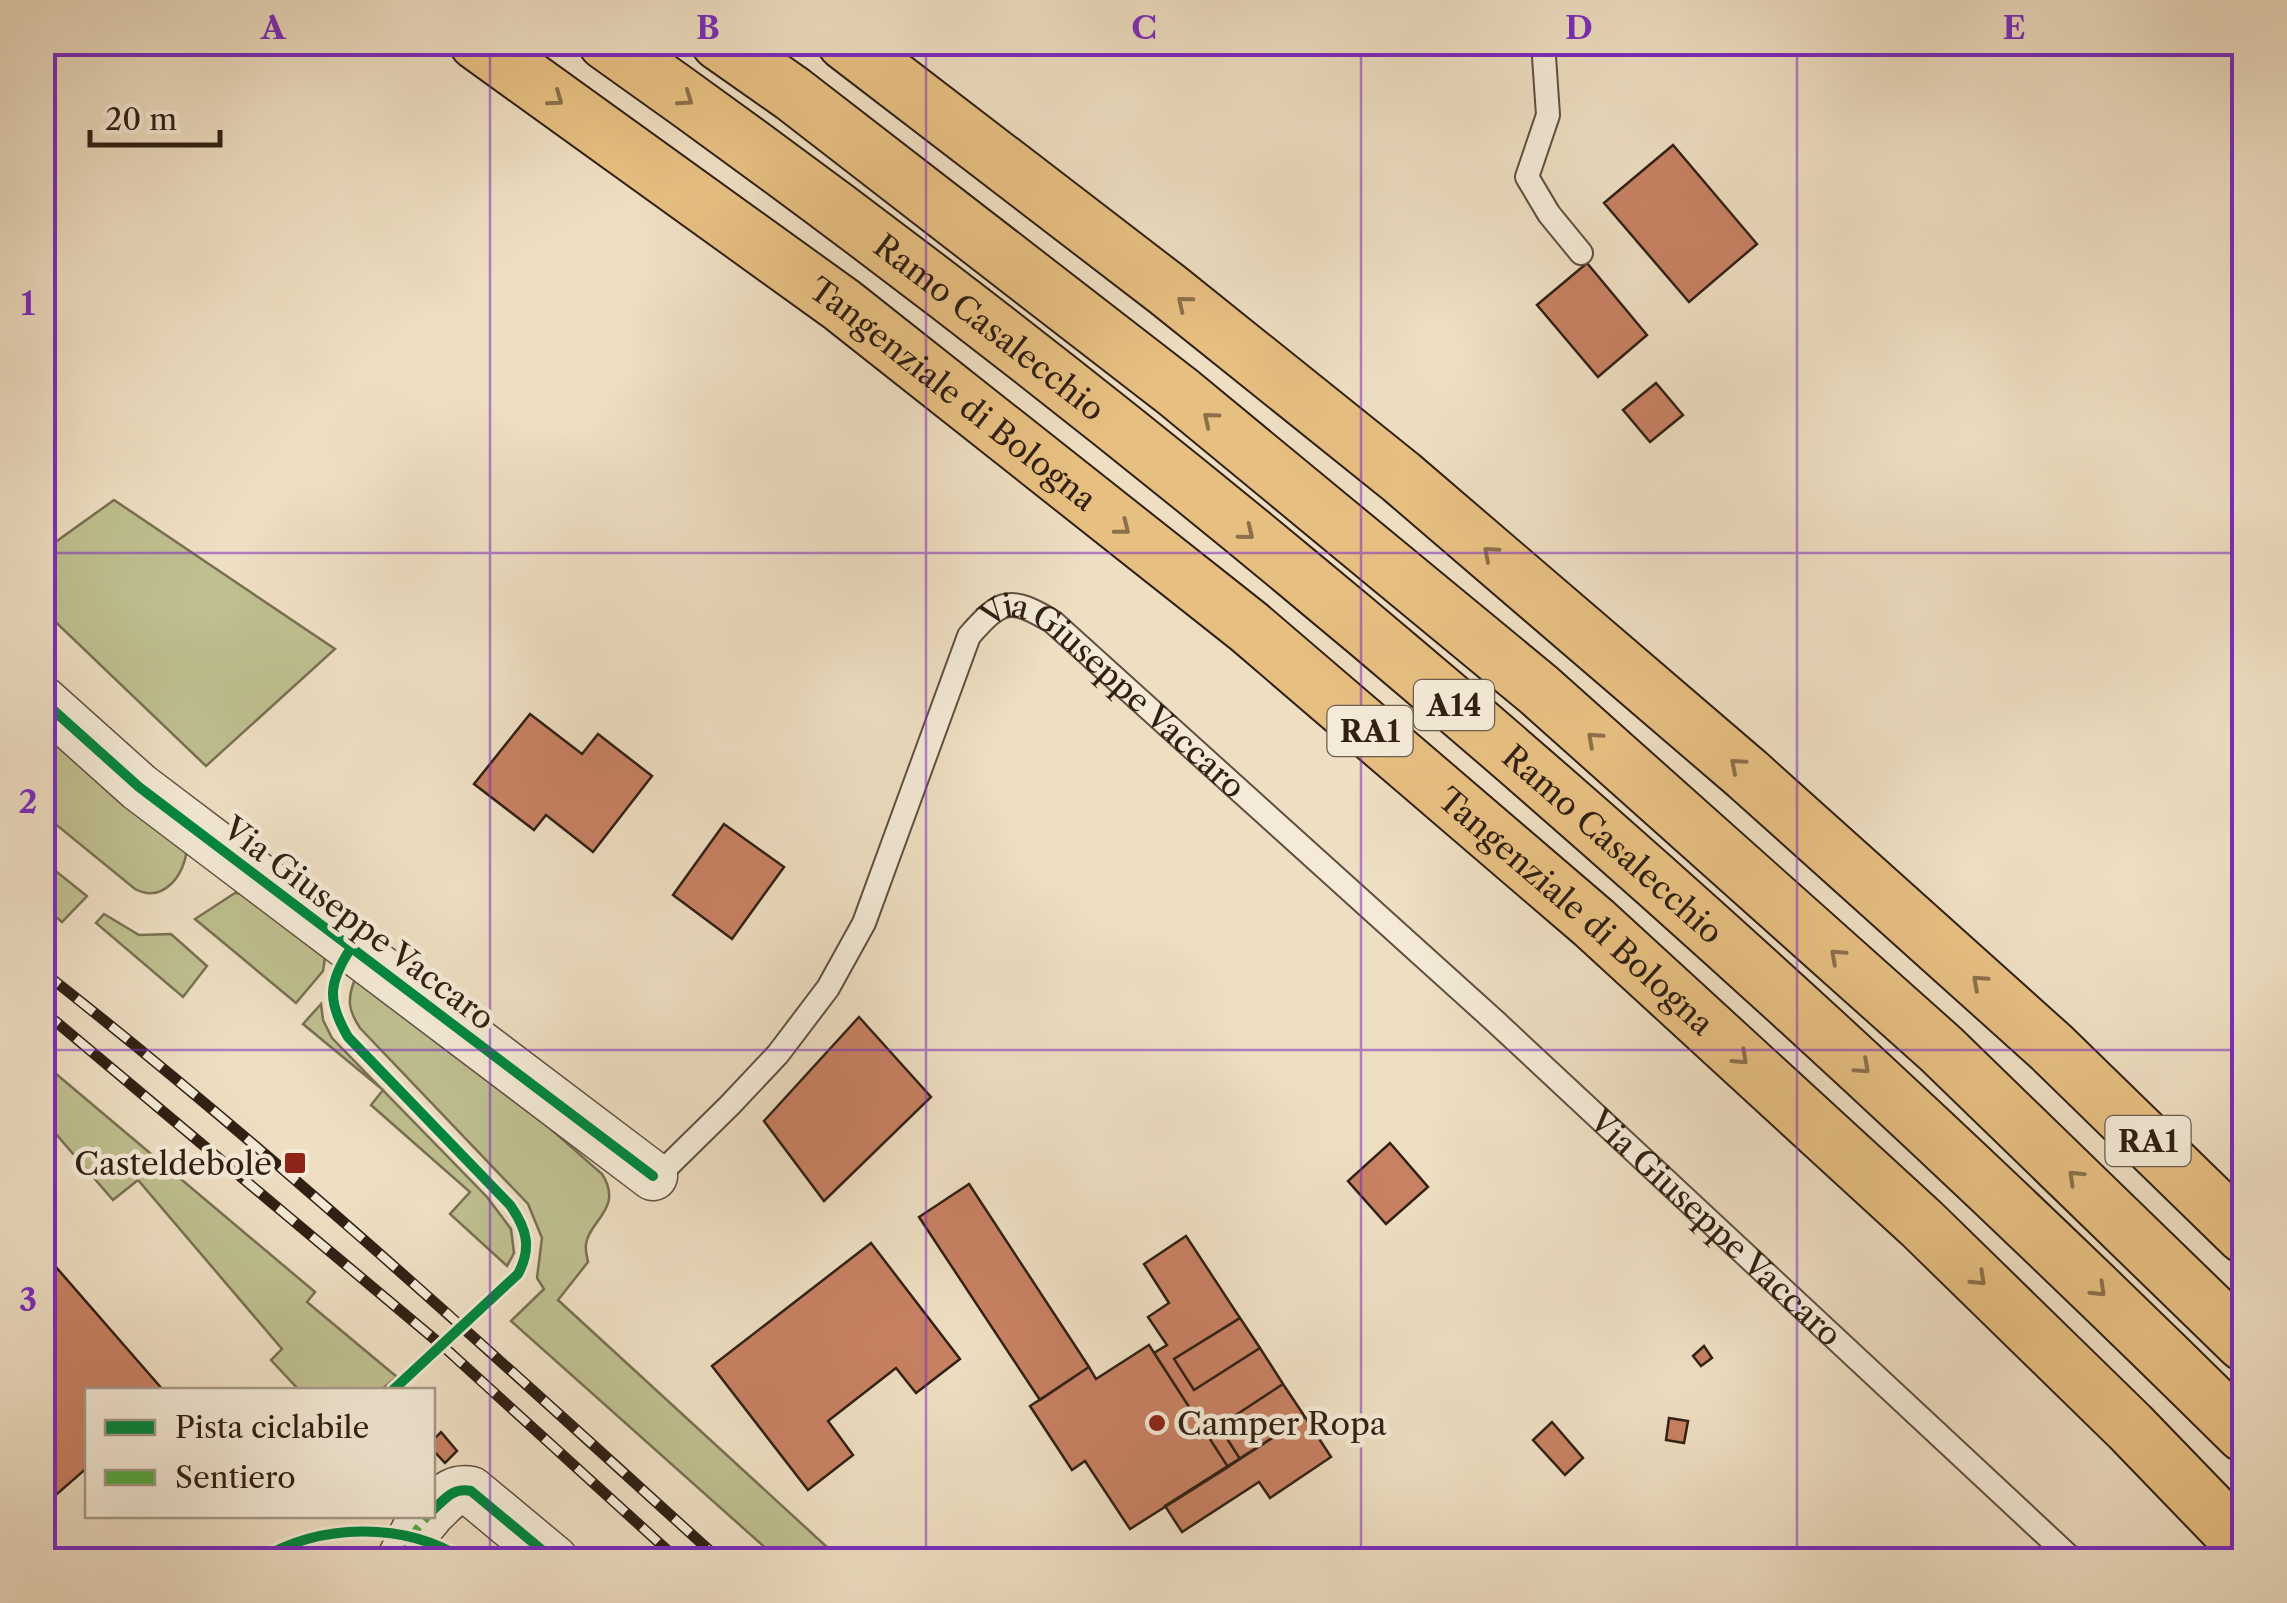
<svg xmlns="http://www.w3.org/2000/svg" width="2287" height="1603" viewBox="0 0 2287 1603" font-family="'Libre Caslon Text',serif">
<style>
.green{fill:#bfbf8f;stroke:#787052;stroke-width:2.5}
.building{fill:#c88163;stroke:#302014;stroke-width:2.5}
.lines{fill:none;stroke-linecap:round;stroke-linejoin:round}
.lane-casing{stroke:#605040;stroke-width:26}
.street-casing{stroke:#605040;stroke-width:51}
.highway-casing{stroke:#302014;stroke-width:59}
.lane{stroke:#f4ead7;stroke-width:22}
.street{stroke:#f4ead7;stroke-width:48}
.highway{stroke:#e7bf81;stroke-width:55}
.rail-casing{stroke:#302014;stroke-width:11}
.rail{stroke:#f4ead7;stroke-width:8;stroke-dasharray:22;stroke-linecap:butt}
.quiet{stroke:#54aa42;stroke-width:8;stroke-dasharray:15 8;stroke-linecap:butt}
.cycleway-casing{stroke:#f4ead7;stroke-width:16}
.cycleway{stroke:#00873e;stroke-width:10}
.oneway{stroke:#8c704a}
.grid{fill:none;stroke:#7b2cbf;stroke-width:2.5;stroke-opacity:0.55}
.poi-dot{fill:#8f2418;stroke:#f4ead7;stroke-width:4}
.labels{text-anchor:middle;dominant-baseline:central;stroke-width:9;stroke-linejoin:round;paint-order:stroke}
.shield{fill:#f4ead7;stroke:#6b5d4e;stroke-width:2.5}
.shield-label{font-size:30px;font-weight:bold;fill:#302014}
.street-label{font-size:32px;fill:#302014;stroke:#f4ead7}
.poi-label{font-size:32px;fill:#302014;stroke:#f4ead7;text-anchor:end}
.neatline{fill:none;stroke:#7b2cbf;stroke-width:4}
.grid-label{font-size:32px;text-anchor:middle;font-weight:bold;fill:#7b2cbf}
</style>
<rect width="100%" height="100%" fill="#eedec2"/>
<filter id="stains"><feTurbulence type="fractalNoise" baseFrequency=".002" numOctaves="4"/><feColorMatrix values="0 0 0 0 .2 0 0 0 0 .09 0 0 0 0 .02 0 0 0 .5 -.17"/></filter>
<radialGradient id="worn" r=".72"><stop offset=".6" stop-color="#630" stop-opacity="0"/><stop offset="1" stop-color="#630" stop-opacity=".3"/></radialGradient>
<path class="green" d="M114,500L335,649L206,766L43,610V551Z
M42,728L187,848C185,875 163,904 135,889L43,814Z
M43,861L87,896L62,922L43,906Z
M235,893L245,894L325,958L323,971L296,1003L195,919Z
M104,914L139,935L171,934L207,966L183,997L96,923Z
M355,979L511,1094L602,1174C624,1208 589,1221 586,1244C585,1250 587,1256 588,1262L558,1300L841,1560H779L511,1321L544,1289L537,1278L542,1238L528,1204L360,1028C348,1010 347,999 355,979Z
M321,1004L323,1020L332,1038L487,1197L511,1229L514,1253L507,1266L450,1214L470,1192L371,1105L383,1090L303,1024Z
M42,1062L315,1292L307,1302L397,1377L381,1390H299L271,1360L282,1349L138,1180L113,1200L43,1119Z"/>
<path class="building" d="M1673,145L1757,244L1689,302L1604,203Z
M1587,263L1647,335L1598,377L1537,305Z
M1656,383L1683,415L1650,442L1623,410Z
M530,714L582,754L598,734L652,776L593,852L546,815L534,830L474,784Z
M724,824L784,867L732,939L673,895Z
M859,1017L931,1097L824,1201L764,1121Z
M1390,1143L1428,1187L1386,1224L1348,1181Z
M969,1184L1089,1367L1040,1400L919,1217Z
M1186,1236L1240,1318L1174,1359L1194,1390L1260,1348L1283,1384L1219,1426L1240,1459L1228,1467L1154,1353L1167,1345L1148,1317L1169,1303L1144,1264Z
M871,1243L960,1359L916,1393L896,1368L828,1421L853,1455L808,1490L712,1366Z
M42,1251L163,1390H88V1467L42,1507Z
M1240,1318L1260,1348L1194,1390L1174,1359Z
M1149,1345L1228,1467L1130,1529L1085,1461L1072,1470L1030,1406L1089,1367L1096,1379Z
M1704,1346L1712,1358L1701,1366L1693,1356Z
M1283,1384L1305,1417L1240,1459L1219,1426Z
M1305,1417L1331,1457L1270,1498L1259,1482L1182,1532L1165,1506Z
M1669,1418L1688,1421L1684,1443L1666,1440Z
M1552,1422L1583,1458L1565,1475L1533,1440Z
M441,1432L457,1451L445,1463L432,1449V1441Z"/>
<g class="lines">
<g class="lane-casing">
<g id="lane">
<path d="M1543,42L1548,115L1527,177L1549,214L1581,253"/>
<path id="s1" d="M653,1176L668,1166L730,1105L778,1054L828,988L864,923L969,636C1001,599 1010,596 1053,622L1497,1023L2073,1560"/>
</g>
</g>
<g class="street-casing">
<path id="street" d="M42,700L139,787L653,1176
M432,1511C445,1499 453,1487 471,1491L554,1560
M401,1560L416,1530L428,1516"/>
</g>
<g class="highway-casing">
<g id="highway">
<path id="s2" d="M477,42L842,305L1249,627L1594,923L1922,1224L2130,1427L2244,1545"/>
<path id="s3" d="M606,42C1192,456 1734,930 2244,1434"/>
<path d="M719,42L793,94L1178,392L1539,690L1941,1049L2244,1343"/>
<path d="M845,42L1168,290L1401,477L1747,774L2051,1047L2244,1235"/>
</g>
</g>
<use href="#lane" class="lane"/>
<use href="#street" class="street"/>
<use href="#highway" class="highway"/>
<g class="rail-casing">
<path id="rail" d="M42,971C278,1156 499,1360 720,1560
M42,1010L445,1348L678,1560"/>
</g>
<use href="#rail" class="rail"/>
<path class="quiet" d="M401,1560L416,1530L428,1516"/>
<g class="cycleway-casing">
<path id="cycleway" d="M42,700L139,787L653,1176
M351,948C328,983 327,1001 348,1037L510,1205C527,1229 532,1248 518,1274L393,1390
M432,1511C445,1499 453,1487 471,1491L554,1560
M259,1560C320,1523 404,1521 465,1560"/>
</g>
<use href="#cycleway" class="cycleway"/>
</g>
<defs><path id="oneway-chevron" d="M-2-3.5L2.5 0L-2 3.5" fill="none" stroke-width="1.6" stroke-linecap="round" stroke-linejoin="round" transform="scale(2.5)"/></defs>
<g class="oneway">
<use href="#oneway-chevron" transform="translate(556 99) rotate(36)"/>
<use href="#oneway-chevron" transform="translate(686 99) rotate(35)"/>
<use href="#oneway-chevron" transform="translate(1184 303) rotate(-141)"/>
<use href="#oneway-chevron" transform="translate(1210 419) rotate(-140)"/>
<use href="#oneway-chevron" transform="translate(1123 528) rotate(38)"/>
<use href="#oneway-chevron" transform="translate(1247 533) rotate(39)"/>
<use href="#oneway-chevron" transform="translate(1490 553) rotate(-139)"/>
<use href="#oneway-chevron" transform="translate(1594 739) rotate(-138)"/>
<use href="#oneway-chevron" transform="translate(1737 765) rotate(-139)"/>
<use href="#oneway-chevron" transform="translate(1837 956) rotate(-138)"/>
<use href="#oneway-chevron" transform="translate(1979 982) rotate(-138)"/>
<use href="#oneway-chevron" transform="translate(1741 1058) rotate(43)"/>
<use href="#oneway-chevron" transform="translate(1863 1067) rotate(42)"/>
<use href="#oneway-chevron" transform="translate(2075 1177) rotate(-136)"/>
<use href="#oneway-chevron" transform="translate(1979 1279) rotate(44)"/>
<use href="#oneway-chevron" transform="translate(2099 1290) rotate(44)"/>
</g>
<path class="grid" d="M490,42V1560M926,42V1560M1361,42V1560M1797,42V1560M42,553H2244M42,1050H2244"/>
<g class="poi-dot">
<rect x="283" y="1151" width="24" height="24" rx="5"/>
<circle cx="1157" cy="1423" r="10"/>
</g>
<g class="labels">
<g class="shield">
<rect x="1414" y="680" width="80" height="50" rx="8"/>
<rect x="1327.5" y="706" width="85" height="50" rx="8"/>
<rect x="2105.5" y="1116" width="85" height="50" rx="8"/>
</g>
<g class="shield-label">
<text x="1454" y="705">A14</text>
<text x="1370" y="731">RA1</text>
<text x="2148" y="1141">RA1</text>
</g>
<g class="street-label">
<text stroke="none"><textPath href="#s3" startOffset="478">Ramo Casalecchio</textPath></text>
<text stroke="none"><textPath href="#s2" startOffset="592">Tangenziale di Bologna</textPath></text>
<text stroke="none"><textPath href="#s1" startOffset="825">Via Giuseppe Vaccaro</textPath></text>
<text stroke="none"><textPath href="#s3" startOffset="1288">Ramo Casalecchio</textPath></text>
<text stroke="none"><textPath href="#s2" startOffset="1402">Tangenziale di Bologna</textPath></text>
<text transform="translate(359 923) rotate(37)">Via Giuseppe Vaccaro</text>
<text stroke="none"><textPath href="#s1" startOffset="1635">Via Giuseppe Vaccaro</textPath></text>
</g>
<g class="poi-label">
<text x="272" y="1163">Casteldebole</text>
<text x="1177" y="1423" text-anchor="start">Camper Ropa</text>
</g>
</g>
<rect width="2287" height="1603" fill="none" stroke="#eedec2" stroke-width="110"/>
<rect x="85" y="1388" width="350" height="130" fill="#f4ead7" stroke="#a69989" stroke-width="2.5"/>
<rect x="105" y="1420" width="50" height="15" fill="#00873e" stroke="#a69989" stroke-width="2.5"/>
<text x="175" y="1438" font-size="30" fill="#302014">Pista ciclabile</text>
<rect x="105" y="1470" width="50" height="15" fill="#54aa42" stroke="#a69989" stroke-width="2.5"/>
<text x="175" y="1488" font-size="30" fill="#302014">Sentiero</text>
<path d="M90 130v15h130v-15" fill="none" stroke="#302014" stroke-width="5"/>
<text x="105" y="130" font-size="30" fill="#302014" stroke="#f4ead7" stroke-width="8" paint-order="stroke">20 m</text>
<rect x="55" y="55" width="2177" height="1493" class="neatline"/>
<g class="grid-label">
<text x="273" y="39">A</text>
<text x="708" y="39">B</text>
<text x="1144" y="39">C</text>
<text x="1579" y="39">D</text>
<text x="2014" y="39">E</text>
<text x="28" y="315">1</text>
<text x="28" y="813">2</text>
<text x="28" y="1311">3</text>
</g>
<rect width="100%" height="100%" filter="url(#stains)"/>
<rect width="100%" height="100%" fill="url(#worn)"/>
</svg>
